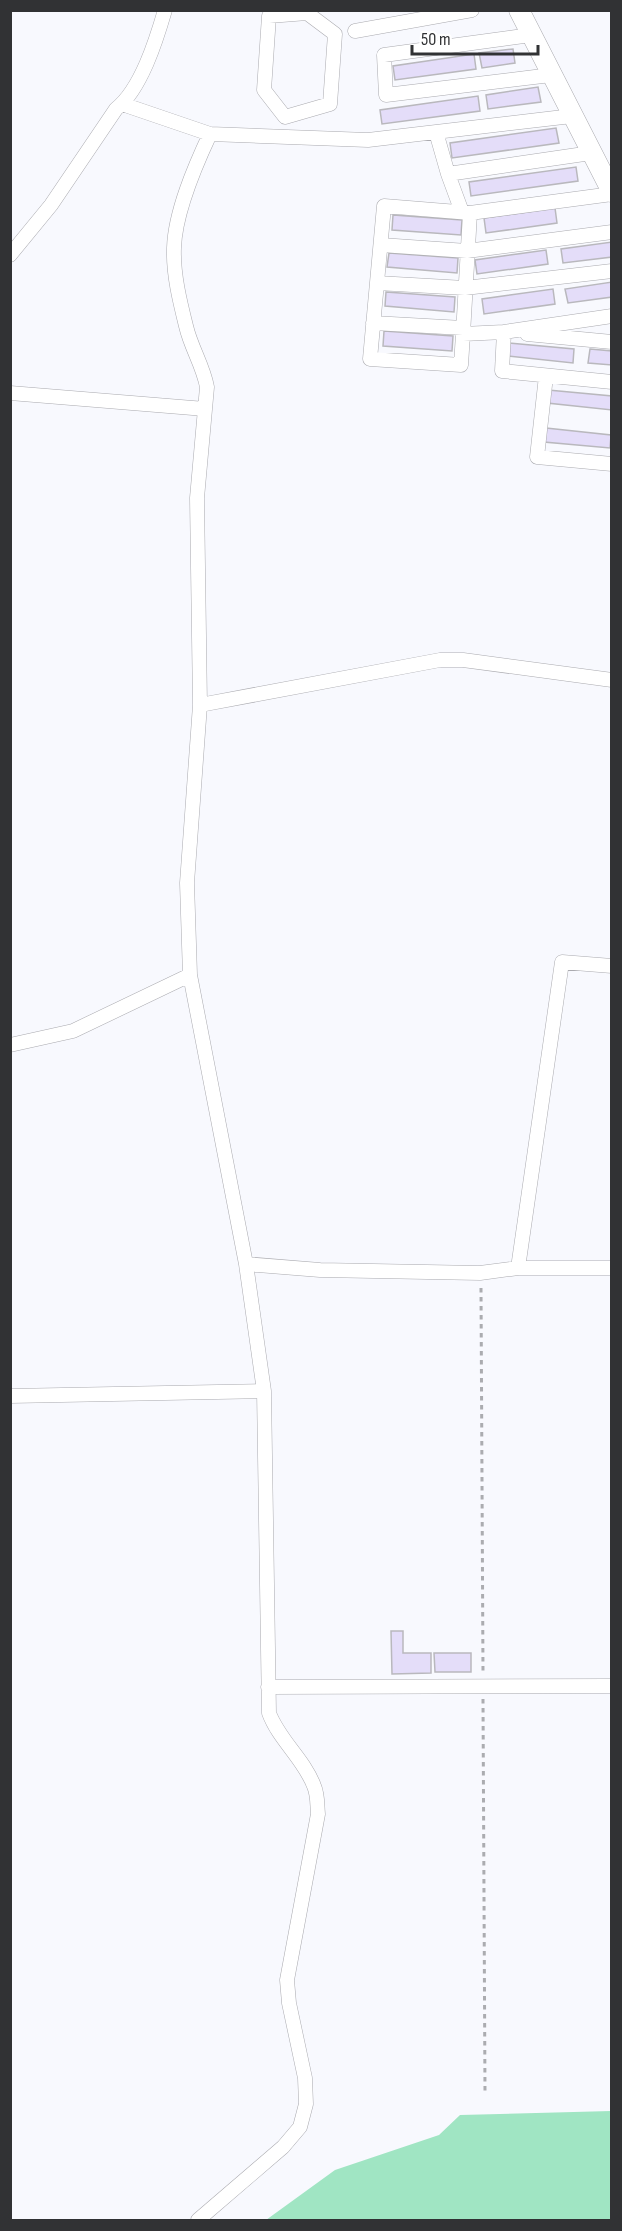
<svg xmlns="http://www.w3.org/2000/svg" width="622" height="2231" viewBox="0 0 622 2231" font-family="'Sofia Sans Condensed',sans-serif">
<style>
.green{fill:#a0e5c3}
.building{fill:#e4ddf9;stroke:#b9b8bd;stroke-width:1.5}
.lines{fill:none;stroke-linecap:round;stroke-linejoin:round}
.street-casing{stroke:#aaaaaf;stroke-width:15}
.secondary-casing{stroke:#aaaaaf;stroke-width:21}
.path{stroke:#abacb0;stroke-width:3;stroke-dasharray:4.5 4.5;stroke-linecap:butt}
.street{stroke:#fff;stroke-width:14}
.secondary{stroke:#fff;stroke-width:20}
</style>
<rect width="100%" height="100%" fill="#f8f9fe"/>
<path class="green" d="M611,2111V2220H266L335,2170L439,2135L460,2115Z"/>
<path class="building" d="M513,49L515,63L482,68L479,53Z
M474,54L476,69L395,80L393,66Z
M538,87L541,102L488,109L486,95Z
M478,96L480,111L382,124L380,110Z
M556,128L559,143L452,158L450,143Z
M576,167L578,181L471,196L469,182Z
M555,208L557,223L486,233L484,218Z
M393,215L462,220L461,235L392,230Z
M612,242V257L563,263L561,249Z
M546,250L548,264L477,274L475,260Z
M389,253L458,258L457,273L387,267Z
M612,282V297L568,303L565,289Z
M553,289L555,304L484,314L482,299Z
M386,292L455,297L454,312L385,306Z
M384,331L453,336L452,351L383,346Z
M509,343L574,349L573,363L507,356Z
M590,349L612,351V365L588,363Z
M548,390L612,396V410L547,403Z
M546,428L611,435L610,448L544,442Z
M391,1631H403V1653H431V1673L392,1674Z
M434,1653H471V1672H435Z"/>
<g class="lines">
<g class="street-casing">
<path id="street" d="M307,13L335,34L330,104L285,117L264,90L269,16Z
M355,31L472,10
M531,35L384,55L386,95L551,75
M122,104L210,134L368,140L572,116
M436,132L448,174L591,153
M448,174L462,212
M612,194L470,213L463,334L504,332L502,371L612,382
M381,245L467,251L612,232
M10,255L51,205L116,109C141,89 156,41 165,10
M377,283L465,288L612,271
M373,323L463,328
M504,332L612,316
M463,334L461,365L370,359L384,206L470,213
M527,334L612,342
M546,376L537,457L612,464
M10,393L205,409
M200,705L440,660H463L612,680
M10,1045L73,1031L190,975
M246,1264L320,1270L480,1273L518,1268H612
M518,1268L562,962L612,966
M10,1396L264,1391
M268,1687L612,1686
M198,2220L283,2147L300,2127L306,2104L305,2078L289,2003L287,1980L318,1814C317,1805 318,1795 314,1786C304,1759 279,1740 269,1713L264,1391L246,1264L190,975L187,883L200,705L197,498L207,387C203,365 191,348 186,326C180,302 173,274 174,248C175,212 195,166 210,134"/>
</g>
<g class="secondary-casing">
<path id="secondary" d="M519,10L612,192"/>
</g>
<path class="path" d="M481,1288L483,1672
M483,1699L485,2093"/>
<use href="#street" class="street"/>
<use href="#secondary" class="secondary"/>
</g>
<rect width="622" height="2231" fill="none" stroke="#313234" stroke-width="24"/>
<path d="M412 45v9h126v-9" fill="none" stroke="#313234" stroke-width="3"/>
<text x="421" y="45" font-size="18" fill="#313234" stroke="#ffffff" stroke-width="4.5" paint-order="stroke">50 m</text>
</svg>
